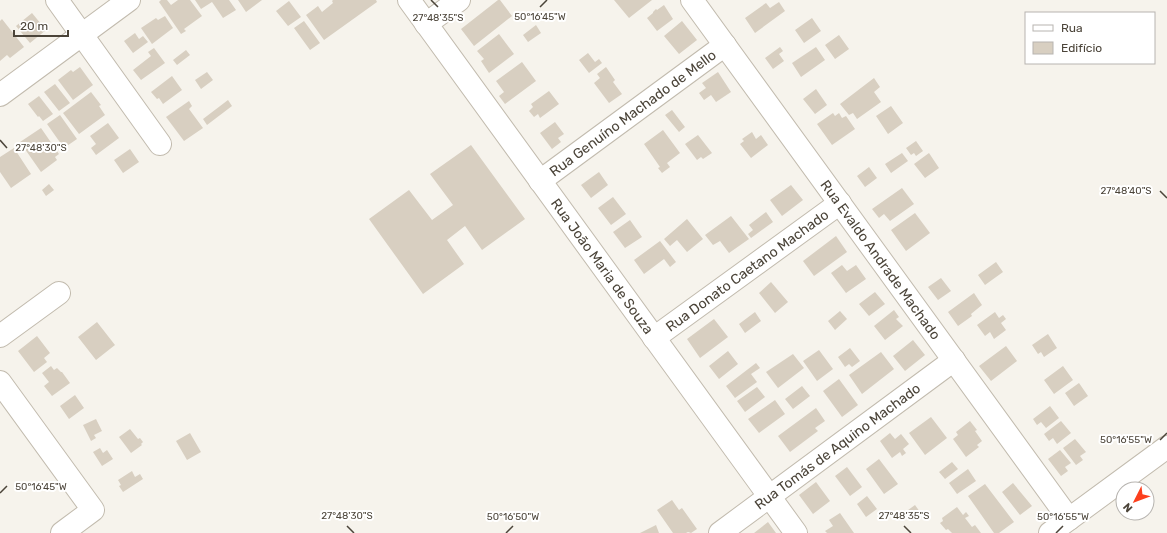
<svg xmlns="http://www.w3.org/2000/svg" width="1167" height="533" viewBox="0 0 1167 533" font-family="Rubik,sans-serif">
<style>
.building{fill:#d8cfc1}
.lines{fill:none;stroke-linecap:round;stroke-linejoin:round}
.minor-casing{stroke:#c2bbae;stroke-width:24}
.minor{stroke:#fff;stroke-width:22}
.ticks{fill:none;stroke:#4b4439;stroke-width:1.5}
.labels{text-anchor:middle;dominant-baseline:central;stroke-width:4;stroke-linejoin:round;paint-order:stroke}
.street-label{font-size:14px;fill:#4b4439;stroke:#fff}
.ticks-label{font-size:10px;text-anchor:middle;fill:#4b4439;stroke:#fff;stroke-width:4;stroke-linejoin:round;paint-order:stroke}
</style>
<rect width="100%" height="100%" fill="#f6f3ec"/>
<path class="building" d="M161,0H167L171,5L178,0H190L202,16L184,29L186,31L181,34L159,2Z
M195,0H229L236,10L223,18L212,2L201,9Z
M238,0H262L246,12Z
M333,0H376L377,2L324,40L306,15L318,6L322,12L333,3L332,1Z
M498,0H500L512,16L474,46L461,29Z
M614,0H652L629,18Z
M289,1L301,17L288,26L276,11Z
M779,2L785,11L755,33L745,18L766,3L770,8Z
M664,5L673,19L657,31L647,18L653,13V12L656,9L657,10Z
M32,13L46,30L30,43L16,26Z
M165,16L173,28L152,44L141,28L156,18L158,20Z
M812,18L821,31L804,43L795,30Z
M2,19L24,47L10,58L7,55L0,61V21Z
M304,21L320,43L310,50L294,28Z
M682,21L697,40L679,54L664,36Z
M536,25L541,33L528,42L523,35Z
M135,33L139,39L143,36L148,42L133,53L124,41Z
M499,34L514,54L489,73L481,61L484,59L477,51Z
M839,35L849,49L835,59L825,45Z
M780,47L783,51L779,54L784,61L773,69L765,58Z
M816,47L825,60L801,77L792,63Z
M154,48L165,63L141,80L133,70L151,56L148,52Z
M186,50L190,55L177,65L173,60Z
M588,53L595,62L599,59L602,63L589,73L579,60Z
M522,62L536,81L505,104L499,96L504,92L496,81Z
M80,67L93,85L73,100L58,80L71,70L73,72Z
M606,67L615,80L613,82L622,94L609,103L594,83L600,78L597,74Z
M207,72L213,80L201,89L195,80Z
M718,72L731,92L716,102L711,95L704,100L699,93L706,88L702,83Z
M172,76L182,90L163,104L159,98L157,99L151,92Z
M874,78L880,87L874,92L881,102L857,119L853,113L849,115L840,104Z
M55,84L70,103L59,111L44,92Z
M816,89L827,105L815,114L803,99Z
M549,91L559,104L540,118L538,114L534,117L529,111L533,107L531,104Z
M91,92L101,105L99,106L105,115L79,134L63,113Z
M39,96L53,114L43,121L39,116L38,117L28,104Z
M228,100L232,106L207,125L203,119Z
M189,101L192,106L189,109L203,128L184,141L166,117Z
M891,106L903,123L888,134L876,116Z
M672,110L685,127L679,132L665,115Z
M833,113L835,116L839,113L842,118L846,116L855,129L832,145L817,124Z
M60,115L77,139L64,148L47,124Z
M555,122L564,134L558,138L561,142L552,149L540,133Z
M108,123L119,138L96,155L91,148L96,144L90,136Z
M41,128L59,154L55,157L57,160L41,172L20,142Z
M663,130L680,153L667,163L670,167L662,173L658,168L660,167L644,144Z
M752,132L756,139L761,135L768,145L751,158L740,144L744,141L742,139Z
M698,135L712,153L703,159L701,157L697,160L685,144Z
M916,141L923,151L916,156L914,153L911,155L906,148Z
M471,145L525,219L482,250L465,226L447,240L464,264L423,294L369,219L409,190L432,220L453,205L430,174Z
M14,148L31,174L11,188L0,172V157Z
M130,149L139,162L123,173L114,160Z
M902,153L908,161L891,173L885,164Z
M929,153L939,168L925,178L914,164Z
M869,167L877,178L865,187L857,176Z
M599,172L608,185L591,198L581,185Z
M49,184L54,190L46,196L42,190Z
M791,185L803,200L782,216L770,200Z
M902,188L914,204L890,221L884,214L879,218L872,209Z
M613,197L626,214L611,225L598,208Z
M766,212L773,222L751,238L748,234L753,230L749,225Z
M915,213L930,233L906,251L891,230Z
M731,216L749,239L729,253L720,241L713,245L705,235Z
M687,219L703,239L687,252L677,240L670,246L664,239Z
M630,220L642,237L625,248L613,232Z
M836,236L847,252L814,276L803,261Z
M660,241L676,262L670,267L664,259L644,274L634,260Z
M996,262L1003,272L985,285L978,275Z
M842,265L847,271L856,265L866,279L846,293L831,273Z
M941,278L951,291L938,300L928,287Z
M771,282L788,302L775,313L759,293Z
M875,292L885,304L869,316L859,304Z
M974,293L982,305L971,314L972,316L958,326L948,312Z
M894,310L899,317L896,319L903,326L885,340L874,326Z
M840,311L847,319L835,330L828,321Z
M755,312L761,321L745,333L739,324Z
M995,312L999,318L1003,315L1006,319L1001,323L1006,330L994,339L990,332L985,336L977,325Z
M714,319L728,337L700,358L687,339Z
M97,322L115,345L96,360L78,337Z
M1048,334L1057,348L1044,357L1041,352L1038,354L1032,345Z
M37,336L50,353L44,358L47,362L34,372L18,351Z
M913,340L925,355L905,371L893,356Z
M1006,346L1017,361L991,381L979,366Z
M850,348L860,361L852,367L849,364L845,367L838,357Z
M819,350L833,369L817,381L803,361Z
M728,351L738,364L719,379L709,366Z
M881,352L894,369L862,394L849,375Z
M793,354L804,368L778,388L766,372Z
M756,363L760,368L751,374L757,382L735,398L726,386Z
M51,366L54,370L57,368L61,372H62L70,383L52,396L44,386L49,382L42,373Z
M1063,366L1073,380L1054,394L1044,380Z
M839,379L858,405L842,417L823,391Z
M1079,383L1088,396L1074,406L1065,393Z
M802,386L810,396L793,409L785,399Z
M757,387L765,397L745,412L737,401Z
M75,395L84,408L69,419L60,406Z
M775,400L785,414L759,433L748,419Z
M1050,406L1059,418L1046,428L1041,422L1037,425L1033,419Z
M816,408L825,421L815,428L818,431L790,452L778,436Z
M931,417L947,438L925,455L909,433Z
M96,419L102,431L94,435L96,438L91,441L83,425Z
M970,421L977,430L975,431L982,441L977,445L979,447L966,457L953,439L958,435L956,432Z
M1061,421L1071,433L1057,444L1053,438L1049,441L1044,434Z
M130,429L138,439L140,438L143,442L141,444L142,445L131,453L119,437Z
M190,433L201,452L187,460L176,441Z
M890,433L895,439L901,434L909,444L903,449L906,453L902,456L900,452L892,458L880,441Z
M1075,439L1086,452L1080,456L1083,460L1076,465L1063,448Z
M100,448L103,453L107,450L113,459L102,466L93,452Z
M1060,450L1071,463L1065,467L1068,471L1061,476L1048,459Z
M879,459L898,484L884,494L866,469Z
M952,462L958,469L945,479L939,472Z
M847,467L862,487L850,496L835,476Z
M968,469L976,481L957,494L949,483Z
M132,471L135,477L140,474L143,479L123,492L119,486L121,485L118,480Z
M816,482L830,501L813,514L799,495Z
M1013,483L1032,506L1020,515L1002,492Z
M985,484L1014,522L999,533H994L968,496Z
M867,496L877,509L866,517L857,504Z
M672,500L679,510L682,508L697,529L691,533L688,532L686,533H673L657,510Z
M915,505L920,512L909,520L904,513Z
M957,507L963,515L966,512L969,516L965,518L972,527L975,525L981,533H952L948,529L946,530L940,523L943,521L942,518Z
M840,513L854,533H827L825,531L833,526L829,520Z
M768,522L776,533H754Z
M656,525L659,533H640Z"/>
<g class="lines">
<g class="minor-casing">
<g id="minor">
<path d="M57,0L160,144"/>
<path id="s1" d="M409,0L796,533"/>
<path id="s2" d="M692,0L1069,519"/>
<path d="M426,24L459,0"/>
<path d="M0,95L129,0"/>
<path id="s3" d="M540,181L725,45"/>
<path d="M0,336L59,293"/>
<path id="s4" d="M654,338L840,203"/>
<path d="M0,382L93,510L62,533"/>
<path id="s5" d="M720,533L954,360"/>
<path d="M1050,533L1167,447"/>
</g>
</g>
<use href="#minor" class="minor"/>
</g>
<path class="ticks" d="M431,0L438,7M540,7L547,0M0,140L7,148M1160,191L1167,198M1160,440L1167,433M0,493L7,486M347,526L354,533M904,526L911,533M506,533L513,526M1056,533L1063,526"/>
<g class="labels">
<g class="street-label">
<text stroke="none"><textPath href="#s3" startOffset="115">Rua Genuíno Machado de Mello</textPath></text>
<text stroke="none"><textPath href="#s2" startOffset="321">Rua Evaldo Andrade Machado</textPath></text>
<text stroke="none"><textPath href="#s1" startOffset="329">Rua João Maria de Souza</textPath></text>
<text stroke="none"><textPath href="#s4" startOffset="115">Rua Donato Caetano Machado</textPath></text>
<text stroke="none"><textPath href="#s5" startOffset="146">Rua Tomás de Aquino Machado</textPath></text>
</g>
</g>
<g class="ticks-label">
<text x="540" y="20">50°16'45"W</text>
<text x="438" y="21">27°48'35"S</text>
<text x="41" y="151">27°48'30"S</text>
<text x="1126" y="194">27°48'40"S</text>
<text x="1126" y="443">50°16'55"W</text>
<text x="41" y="490">50°16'45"W</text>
<text x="347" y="519">27°48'30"S</text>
<text x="904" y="519">27°48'35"S</text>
<text x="513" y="520">50°16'50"W</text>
<text x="1063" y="520">50°16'55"W</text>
</g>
<rect x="1025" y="12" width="130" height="52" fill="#ffffff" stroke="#b7b4b0"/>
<rect x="1033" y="25" width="20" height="6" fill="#ffffff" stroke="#b7b4b0"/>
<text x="1061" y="32" font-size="12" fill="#4b4439">Rua</text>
<rect x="1033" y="42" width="20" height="12" fill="#d8cfc1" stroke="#b7b4b0"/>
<text x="1061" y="52" font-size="12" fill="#4b4439">Edifício</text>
<g transform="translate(1135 501) rotate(228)"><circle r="19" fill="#ffffff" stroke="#b7b4b0"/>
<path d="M0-3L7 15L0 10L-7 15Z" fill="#fc3f1d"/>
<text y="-6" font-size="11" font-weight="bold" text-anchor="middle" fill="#4b4439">N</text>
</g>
<path d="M14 30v6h54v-6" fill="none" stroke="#4b4439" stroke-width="2"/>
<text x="20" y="30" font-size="12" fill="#4b4439" stroke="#ffffff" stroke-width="3" paint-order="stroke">20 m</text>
</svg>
